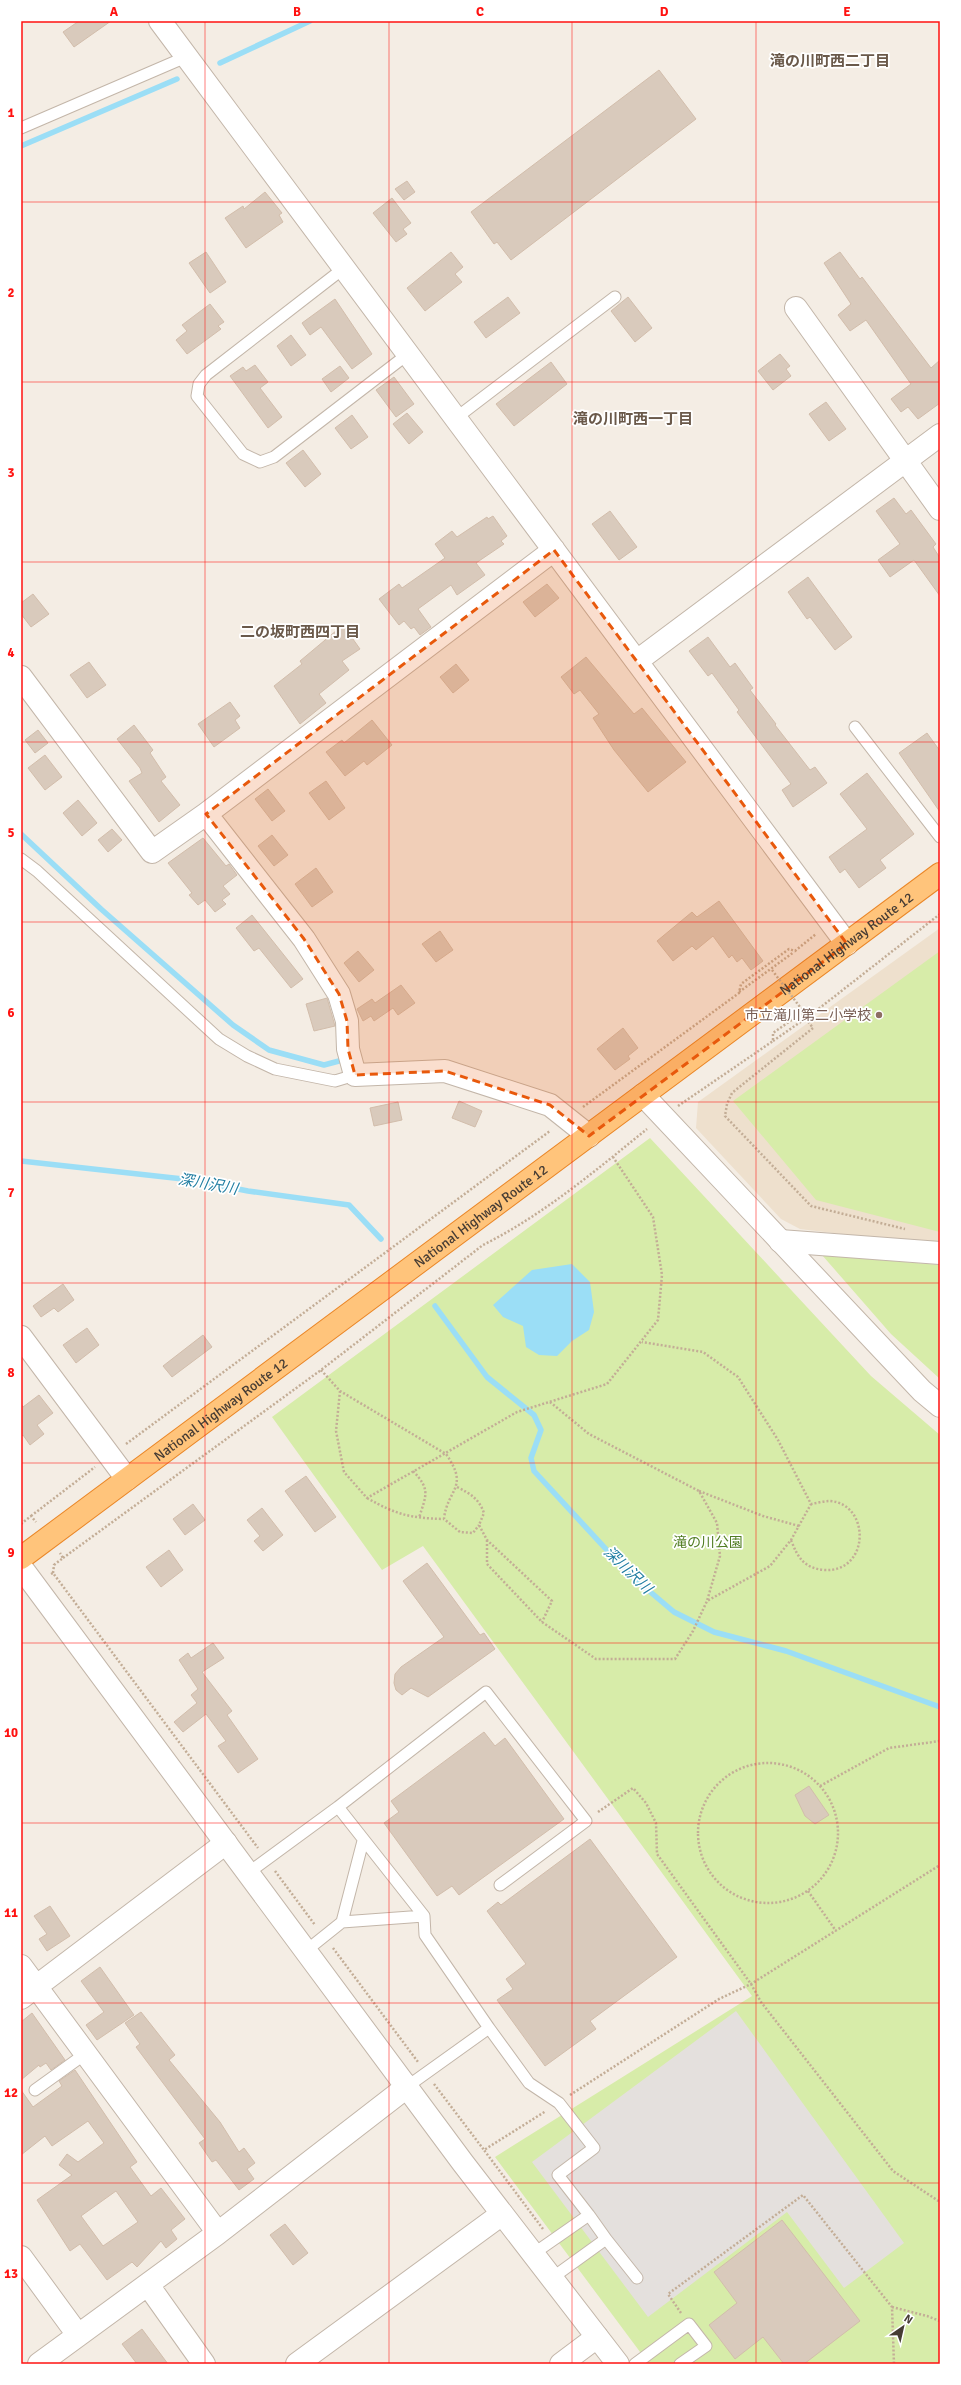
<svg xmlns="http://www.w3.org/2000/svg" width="961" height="2385" viewBox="0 0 961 2385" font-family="Signika,'Noto Sans JP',sans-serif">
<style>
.education{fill:#eee0cd}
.green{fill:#d7eca9}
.parking{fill:#e4e0dd}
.water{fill:#9bdef6}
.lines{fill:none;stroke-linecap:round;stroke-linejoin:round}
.stream{stroke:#9bdef6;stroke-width:5.5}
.building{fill:#d9cabc;stroke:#d2bdab;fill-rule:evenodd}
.service-casing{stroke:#c3b6a9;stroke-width:13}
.minor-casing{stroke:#c3b6a9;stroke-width:24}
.tertiary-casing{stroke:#c3b6a9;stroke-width:24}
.trunk-casing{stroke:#ea8728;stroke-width:24}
.path{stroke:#c3ad96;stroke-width:2.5;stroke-dasharray:2 2;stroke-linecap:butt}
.service{stroke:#fff;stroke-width:11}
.minor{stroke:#fff;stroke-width:22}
.tertiary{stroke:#fff;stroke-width:22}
.trunk{stroke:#ffc47b;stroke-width:22}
.path-bridge{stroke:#c3ad96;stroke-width:2.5;stroke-dasharray:2 2;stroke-linecap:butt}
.marked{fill:#e8590c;fill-opacity:0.2;stroke:#e8590c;stroke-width:3;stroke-dasharray:8 5;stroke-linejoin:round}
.grid{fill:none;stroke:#ff1210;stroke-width:1;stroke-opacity:0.55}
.education-dot{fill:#8d6e63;stroke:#fff;stroke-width:1.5}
.labels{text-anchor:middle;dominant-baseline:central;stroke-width:3.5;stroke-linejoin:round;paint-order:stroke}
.street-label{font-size:14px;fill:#463c34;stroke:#fff}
.education-label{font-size:14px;fill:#785e54;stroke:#fff;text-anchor:end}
.park-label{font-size:14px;fill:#517d22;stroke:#fff}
.neighbourhood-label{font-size:15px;font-weight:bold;fill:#6a594a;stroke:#fff}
.water-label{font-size:15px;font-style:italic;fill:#217ea2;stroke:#fff}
.neatline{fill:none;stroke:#ff1210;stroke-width:1.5}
.grid-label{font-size:13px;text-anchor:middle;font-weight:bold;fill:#ff1210}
</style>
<rect width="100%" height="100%" fill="#f4ede4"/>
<path class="education" d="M940,928V1246L800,1229L781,1219L696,1128L698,1102Z"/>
<path class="green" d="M940,951V1232L816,1200L733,1101Z
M650,1138L871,1376L940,1435V2364H649L495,2157L752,1996L423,1546L382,1570L272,1417Z
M822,1255L940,1265V1379L891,1334Z"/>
<path class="parking" d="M736,2011L904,2243L844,2288L787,2212L648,2317L532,2162Z"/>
<path class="water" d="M572,1264L590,1282L594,1312L589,1330L572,1341L557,1356L539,1355L526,1347L523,1326L503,1317L493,1305L532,1270Z"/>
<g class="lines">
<path class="stream" d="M220,63L310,21
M21,146L177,79
M21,834L101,909L233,1025L269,1050L324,1065L339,1061
M21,1161L192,1180L248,1191L349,1205L381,1239
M435,1306L487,1377L534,1415L541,1430L531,1458L534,1471L628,1573L674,1612L714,1632L786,1651L940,1707"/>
</g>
<path class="building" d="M79,21H111L74,47L63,32Z
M659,70L696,119L511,260L497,242L494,244L471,212Z
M407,181L415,192L404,200L395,189Z
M265,192L282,213L279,215L283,222L246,248L225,218L243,206L244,209Z
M392,198L411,223L403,229L407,234L396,242L373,213Z
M206,252L226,282L210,293L189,263Z
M451,252L463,267L455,274L462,282L425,311L407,288Z
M840,252L860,279L862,277L931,368L940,360V403L918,419L908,407L901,412L891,399L911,384L866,320L850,331L838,315L851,304L824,263Z
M508,297L520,313L486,338L474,322Z
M628,297L652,328L635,342L611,311Z
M335,299L372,354L352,369L321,327L310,335L302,323Z
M210,304L224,322L218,326L221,329L187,354L176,340L187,331L182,325Z
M291,335L306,355L291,366L277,346Z
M780,354L790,366L786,369L791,376L773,390L758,371Z
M551,362L567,384L514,426L496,404Z
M255,365L268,382L260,388L282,417L268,428L230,376L243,367L246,371Z
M340,366L349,378L331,392L322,379Z
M394,377L414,404L396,417L376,390Z
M826,402L846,429L829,441L809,414Z
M407,413L423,432L409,444L393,424Z
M352,415L368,437L351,449L335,428Z
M303,450L321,474L305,487L286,463Z
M894,498L906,514L911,510L936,544L933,547L940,558V596L914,560L890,577L878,560L900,544L876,511Z
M610,511L637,547L619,560L592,524Z
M493,516L507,536L501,541L504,544L476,563L485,575L457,595L451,585L418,609L431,627L420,635L414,627L411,629L404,621L399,625L379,599L399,584L402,588L445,558L435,544L452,531L457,537L487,517L488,519Z
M808,577L852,637L835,650L810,617L807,619L788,592Z
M547,584L559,598L535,617L523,602Z
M33,594L49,614L31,627L21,614V603Z
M343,625L360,649L342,661L349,670L319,694L326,703L300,724L274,686L302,664L300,661Z
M708,637L730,667L735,663L753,688L750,690L776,724L775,725L810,770L815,767L827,783L793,807L782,790L791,784L737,712L739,710L712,673L708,676L689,651Z
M586,657L634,714L642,708L686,762L648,792L614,750L593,718L599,714L580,690L574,694L561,677Z
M89,662L106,685L87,698L70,675Z
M456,664L469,680L453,693L440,677Z
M230,702L240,716L235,720L240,728L214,747L198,724Z
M372,720L392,745L367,765L364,761L345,776L326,752L342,740L344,743Z
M134,725L153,750L150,753L166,777L161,781L180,805L159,822L129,781L142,773L140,768L117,739Z
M38,730L48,743L35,753L25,740Z
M927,733L940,751V812L899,753Z
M45,755L62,777L45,790L28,768Z
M867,773L914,834L880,860L886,868L859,888L845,869L840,873L829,857L867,829L840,794Z
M326,781L345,808L329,820L309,793Z
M268,789L285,811L272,821L255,799Z
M78,800L97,823L82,836L63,813Z
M112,829L122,840L108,852L98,840Z
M272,835L288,855L274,866L258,846Z
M203,838L226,866L229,864L237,875L223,886L230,894L222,900L226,904L215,912L205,900L198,905L189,895L192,893L168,863Z
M316,868L333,892L312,907L295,884Z
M719,901L763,961L751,970L742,958L737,962L732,955L729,958L713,936L696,950L692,946L673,961L657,941L692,912L697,917Z
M252,915L303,979L291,988L259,948L254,951L236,928Z
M440,931L453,950L436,962L422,944Z
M358,951L374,970L359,982L344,963Z
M401,985L415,1003L398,1015L393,1008L374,1021L371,1016L363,1021L357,1009L372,999L375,1003Z
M327,998L335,1026L314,1031L306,1004Z
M623,1028L638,1048L628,1056L630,1059L615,1070L597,1049Z
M459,1101L482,1111L475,1127L452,1118Z
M398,1102L402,1120L374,1126L370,1108Z
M63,1284L74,1300L58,1312L54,1308L41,1317L33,1306Z
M87,1328L99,1345L76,1363L63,1345Z
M203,1335L212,1347L172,1377L163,1366Z
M39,1395L53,1413L37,1425L44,1434L30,1445L23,1435L21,1437V1404L23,1407Z
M306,1476L336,1517L315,1532L285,1491Z
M193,1504L205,1520L185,1535L173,1519Z
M262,1508L283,1535L263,1551L254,1541L260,1536L247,1520Z
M169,1550L183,1570L161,1587L146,1567Z
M427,1563L480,1635L484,1633L495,1649L428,1697L411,1688L402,1695L396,1690L394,1683L395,1674L401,1667L444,1637L403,1581Z
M213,1643L224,1658L202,1672L232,1711L227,1715L258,1759L238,1773L218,1746L226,1741L206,1714L183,1732L174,1722L197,1703L191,1695L198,1689L179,1660L188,1653L191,1658Z
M484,1732L495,1746L505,1738L564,1819L459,1895L452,1886L437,1896L384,1823L399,1812L391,1801Z
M809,1786L829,1815L815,1824L805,1816L795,1795Z
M590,1839L677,1957L590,2021L596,2029L545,2066L497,2000L513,1989L506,1979L526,1964L487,1911L498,1902L501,1905Z
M50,1906L70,1936L47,1951L39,1939L47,1934L34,1916Z
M100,1967L134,2015L97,2040L86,2025L104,2012L81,1981Z
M141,2012L175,2055L169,2060L220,2122L239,2152L244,2148L255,2163L247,2169L254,2179L239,2190L216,2160L212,2162L199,2143L205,2139L136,2047L140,2044L125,2023Z
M32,2013L65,2060L51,2070L46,2063L40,2067L39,2065L21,2080V2022Z
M75,2070L137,2162L130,2167L151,2196L161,2188L185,2219L171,2230L177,2239L166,2248L161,2241L137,2267L132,2262L107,2280L80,2244L70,2251L37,2200L72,2175L59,2165L67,2154L78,2162L104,2143L88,2121L52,2146L45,2136L21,2155V2090L33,2107L62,2086L59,2081ZM116,2191L138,2222L103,2246L81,2216Z
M782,2220L860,2321L804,2364H784L763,2337L735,2359L709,2325L737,2303L714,2272Z
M285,2224L308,2253L293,2265L270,2235Z
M142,2329L168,2364H137L122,2344Z"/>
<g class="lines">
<g class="service-casing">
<path id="service" d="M21,128L186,57
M344,268L206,375L199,384L197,396L243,454L260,462L274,457L408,354
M456,418L615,297
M855,727L940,837
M21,859L37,871L219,1039L247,1056L275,1069L335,1081L355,1075
M248,1873L338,1807
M342,1922L424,1916
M307,1950L342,1922L363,1841
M489,2028L529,2083L559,2103L594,2148L558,2175L589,2215
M408,2086L489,2028L425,1935L424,1916L338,1807L486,1692L586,1821L500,1885
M35,2090L85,2054
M606,2239L637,2278
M533,2254L589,2215L606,2239L552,2278
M635,2364L689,2324L706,2346L680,2364"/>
</g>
<g class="minor-casing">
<path id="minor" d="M160,21L847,944
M796,308L940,509
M554,550L206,814L304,939L339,994L347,1021L348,1049L355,1075L445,1071L550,1105L589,1136
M637,661L940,435
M21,677L152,852L206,814
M780,1241L940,1253
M21,1337L127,1479
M21,1966L218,2233
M21,1998L226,1843
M21,2257L78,2335
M148,2285L204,2364
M39,2364L218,2233L408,2086
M297,2364L502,2214
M561,2364L597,2337"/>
</g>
<g class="tertiary-casing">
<path id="tertiary" d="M643,1095L922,1391L940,1406
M21,1567L463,2163L618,2364"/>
</g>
<g class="trunk-casing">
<g id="trunk">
<path id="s1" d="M21,1558L940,874"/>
</g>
</g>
<path class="path" d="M739,992L794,952
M801,1012L813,1028L732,1093L727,1104L725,1116L811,1206L905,1229
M773,1041L812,1014L940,914
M678,1106L773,1041V1033L793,1019
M583,1107L739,993L741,984L789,949L795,951L816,934
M321,1370L340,1391L446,1454C470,1488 447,1489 444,1519L460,1532L473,1533L479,1525
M340,1391L336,1431L344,1472L367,1498L517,1412L607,1384L658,1320L662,1275L653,1217L613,1157
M550,1402L589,1434L699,1491L717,1523L720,1556L707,1601
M126,1444L550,1131
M413,1471C431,1490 426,1495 419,1518
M457,1487C471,1494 479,1499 484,1513L479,1525L487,1540L552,1601L542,1622
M699,1491L763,1516L799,1526
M367,1498C397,1515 410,1518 444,1519
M31,1516L95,1467
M21,1524L31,1516L36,1522
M487,1540V1564L542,1622L596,1659H675L693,1631L707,1601L770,1566L791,1540L811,1504L778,1440L738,1377L703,1352L642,1342
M791,1540C798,1558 804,1568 824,1570C870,1573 871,1504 830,1501C824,1501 817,1503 811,1504
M63,1558L321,1370L483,1245C543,1215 595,1171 647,1129
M53,1573L54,1565L63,1558L60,1553
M51,1574L53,1573L258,1848
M698 1833a70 70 0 1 1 140 0a70 70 0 1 1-140 0Z
M820,1786L889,1748L940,1741
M598,1812L633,1788L646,1803L656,1823L657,1854L751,1984L761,2002L893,2171L940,2202
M275,1871L315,1925
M808,1891L836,1931
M333,1948L418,2062
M434,2084L484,2150
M570,2095L719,1999L751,1984L940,1865
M543,2229L484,2150L546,2111
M892,2307L927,2316L940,2321
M681,2313L668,2294L803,2195L892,2307L894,2364"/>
<use href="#service" class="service"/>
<use href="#minor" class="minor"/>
<use href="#tertiary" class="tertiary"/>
<use href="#trunk" class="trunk"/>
<path class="path-bridge" d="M772,970L803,1011L793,1019"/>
</g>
<path class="marked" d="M554,550L847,944L589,1136L550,1105L445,1071L355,1075L348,1049L347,1021L339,994L304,939L206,814Z"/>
<path class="grid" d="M205,21V2364M389,21V2364M572,21V2364M756,21V2364M21,202H940M21,382H940M21,562H940M21,742H940M21,922H940M21,1102H940M21,1283H940M21,1463H940M21,1643H940M21,1823H940M21,2003H940M21,2183H940"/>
<circle class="education-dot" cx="879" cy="1015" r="4"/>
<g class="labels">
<g class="street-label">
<text stroke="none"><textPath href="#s1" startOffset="1029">National Highway Route 12</textPath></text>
<text stroke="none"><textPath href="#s1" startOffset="573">National Highway Route 12</textPath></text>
<text stroke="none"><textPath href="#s1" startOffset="249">National Highway Route 12</textPath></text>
</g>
<g class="education-label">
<text x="871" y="1015">市立滝川第二小学校</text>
</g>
<g class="park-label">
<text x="708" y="1542">滝の川公園</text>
</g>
<g class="neighbourhood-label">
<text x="830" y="61">滝の川町西二丁目</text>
<text x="633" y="419">滝の川町西一丁目</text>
<text x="300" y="632">二の坂町西四丁目</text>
</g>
<g class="water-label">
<text transform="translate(208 1184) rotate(10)">深川沢川</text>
<text transform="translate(628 1570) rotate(44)">深川沢川</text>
</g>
</g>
<rect width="961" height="2385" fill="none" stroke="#ffffff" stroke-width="44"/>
<g transform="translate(903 2327) rotate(34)" stroke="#ffffff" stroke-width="3" paint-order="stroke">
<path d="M0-3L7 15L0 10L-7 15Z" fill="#463c34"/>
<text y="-6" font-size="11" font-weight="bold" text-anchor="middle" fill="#463c34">N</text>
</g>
<rect x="22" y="22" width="917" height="2341" class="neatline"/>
<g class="grid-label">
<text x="114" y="16">A</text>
<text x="297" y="16">B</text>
<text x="480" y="16">C</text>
<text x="664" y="16">D</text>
<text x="847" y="16">E</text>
<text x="11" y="117">1</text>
<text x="11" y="297">2</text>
<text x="11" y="477">3</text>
<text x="11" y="657">4</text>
<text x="11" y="837">5</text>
<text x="11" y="1017">6</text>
<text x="11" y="1197">7</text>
<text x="11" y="1377">8</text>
<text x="11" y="1557">9</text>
<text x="11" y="1737">10</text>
<text x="11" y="1917">11</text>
<text x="11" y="2097">12</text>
<text x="11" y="2278">13</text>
</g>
</svg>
